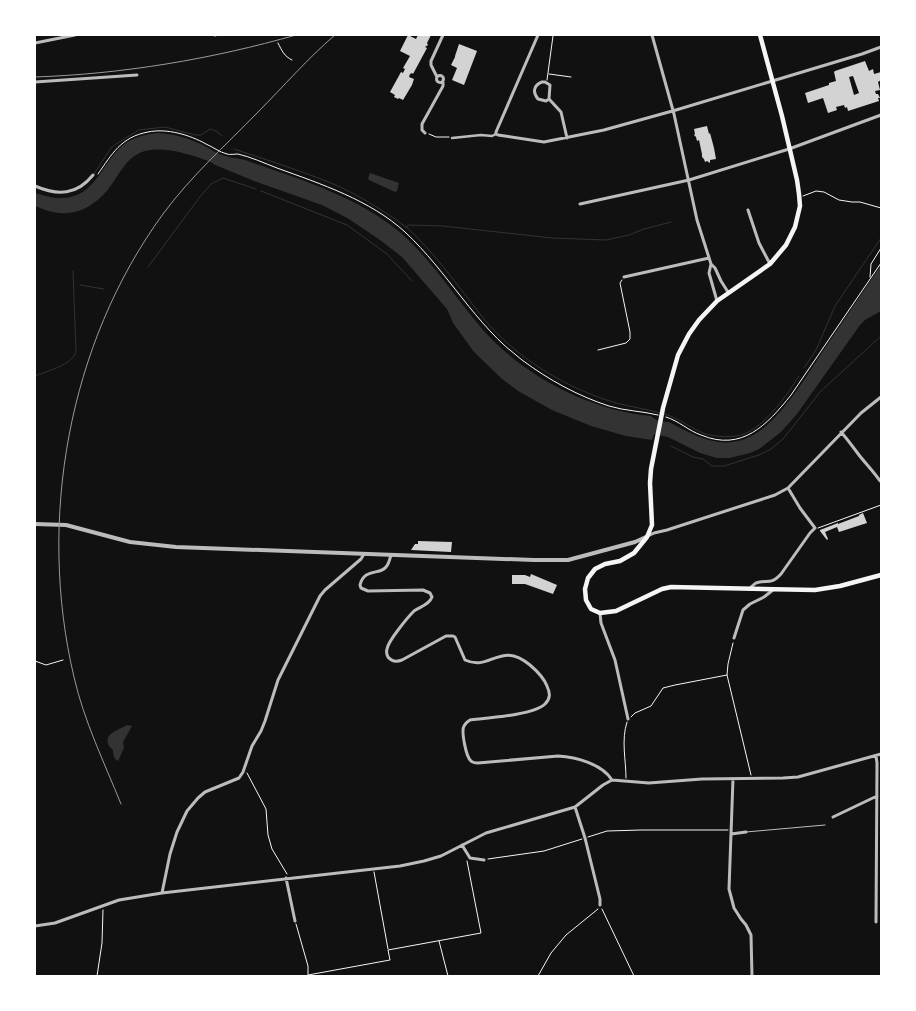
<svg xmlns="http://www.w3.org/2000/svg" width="916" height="1011" viewBox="0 0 916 1011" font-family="'Alegreya Sans',sans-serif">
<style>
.water{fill:#333}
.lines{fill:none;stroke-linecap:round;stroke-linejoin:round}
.stream{stroke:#333;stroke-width:1}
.building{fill:#d3d3d3;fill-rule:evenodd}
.path{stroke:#f5f5f5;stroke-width:1}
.service{stroke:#bcbcbc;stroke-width:1}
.pedestrian{stroke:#bcbcbc;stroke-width:2.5}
.minor{stroke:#bcbcbc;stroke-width:3}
.tertiary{stroke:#bcbcbc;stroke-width:4}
.secondary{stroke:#f5f5f5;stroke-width:4.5}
.rail{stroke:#9a9a9a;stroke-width:1}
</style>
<rect width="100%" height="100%" fill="#111"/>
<path class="water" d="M157,133C178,134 198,141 215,152C224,157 236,158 245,160C299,179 358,196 402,234C431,260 453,294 478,324C518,373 587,410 651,416C656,421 663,422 669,422C693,435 718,449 745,439C778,427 808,373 827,345C845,318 863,292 881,265V311L865,320L860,325L797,414L781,432L759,449L750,453L730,458H717L700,453L668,437L654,434L652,440L626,436L591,426L552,410L518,391L501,378L474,352L453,323L447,309L402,257L380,240L349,219L322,205L254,181L213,164V163C193,155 156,142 136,155C126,161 120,172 114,181C101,202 79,218 53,212C47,211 41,208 35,206V193C44,195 52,199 62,198C98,197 102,159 127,142C136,137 146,134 157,133Z
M370,173L399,183L397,191L395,192L369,180L368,179Z
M127,725L132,726L123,742L124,748L118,761L115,759C114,757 113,754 113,751C112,748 109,747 108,744C104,733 121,729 127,725Z"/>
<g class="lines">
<path class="stream" d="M234,149C267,160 299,170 331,183C357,194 383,210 406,227C415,234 422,243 430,251C449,273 466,296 484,319C516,358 568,389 616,403C631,407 646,409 661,413
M94,174L111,148L116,144L139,130L165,127L195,135H201L210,129L216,131L222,136
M261,191L347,225L387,254L412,281
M406,227L409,225L443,226L552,238L606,240L629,235L644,229L671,222
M148,267L199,198L211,184L223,178L256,189
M80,285L104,289
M804,368L816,350L835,306L881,238
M35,376C47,371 72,365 76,352L73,271
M664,414C680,418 691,429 706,434C717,437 733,438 744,434C765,426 788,394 799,376
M671,446L693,457L703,459L712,466H724L759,455L771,449L783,439L820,392L881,336"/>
</g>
<path class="building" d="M408,35L416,39L418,35H431L427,43L428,45L425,47L427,48L413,74L412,73L410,74L409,77L414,79L412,85L403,100L399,98L398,99L394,97L395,95L390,92L401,72L403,73L405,69L403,68L410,56L400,51Z
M459,44L477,51L464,85L452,80L457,68L451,65L455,57V56Z
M865,61L869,71L873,69L874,74L881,72V80L878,82L880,90L875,91L876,94H878L880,98H878L879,101L848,111L847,107L845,108L844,105L836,107L837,110L828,113L823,98L808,103L805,93L829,85V83L836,81L834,72L835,71ZM853,76L859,93L854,95L849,77Z
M707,126L709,134L710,133L714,148L716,159L710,160V163L707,161L705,162L704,159L702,157V154L699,140L697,141L696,137L694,135L695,134L694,129Z
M863,513L867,523L839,532L837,527L825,532L828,539L827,540L820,531V530L838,523V524L859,516V515Z
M418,541L452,542L451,552L411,550L415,544H418Z
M531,574L557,585L553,594L525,584H512V575H525L530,577Z"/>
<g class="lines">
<path class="path" d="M214,35V36L220,35
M278,43C282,51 284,56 292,60
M549,74L571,77
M547,80L553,36
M429,134L436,137H449
M98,174C112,154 121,137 148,132C167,128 190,135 206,144C213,147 219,152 227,154C230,155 234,154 238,154C251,157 264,163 277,168C321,184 370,200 405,232C448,272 475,325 522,360C549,380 578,396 609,406C625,411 642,411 658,415
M803,196L816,191L824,192L839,200L852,202H860L881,208
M870,277L871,264L881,248
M598,350L626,343L630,339V332L620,283L622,280
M666,417C679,421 689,431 701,435C742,452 767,425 791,395L881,263
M818,528L881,505
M733,643L728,664L727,675L751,775
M35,661L46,665L63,660
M631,717L635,713L651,706L663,688L675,685L727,675
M247,773L266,809L268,835L272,849L287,874
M626,778C626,760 621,740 627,722
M588,837L607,831L641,830H728
M488,859L544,851L582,839
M374,872L388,949
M602,909L634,976
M296,924L308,966V976
M439,941L448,976
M308,975L390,960L388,950L481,933L467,861
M97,976L102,943L103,910
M538,976L551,953L566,935L598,909"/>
<path class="service" d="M746,832L825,825"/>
<path class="pedestrian" d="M452,138L481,135L492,136L496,134"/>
<path class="minor" d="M538,35L496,132V134L498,135L544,142L604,130L676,110L862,54L881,47
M652,35L674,114L697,220L711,264L715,268L721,281L728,292
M35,43L75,35
M436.5 79a3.5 3.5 0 1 1 7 0a3.5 3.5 0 1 1-7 0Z
M437,77L431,65V61L443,35
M35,82L137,75
M542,82H545L550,85L549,99L546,101L538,99C532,92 534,85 542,82Z
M549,99L561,112L567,138
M425,133L422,130V124L443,86V80
M35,186C58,196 77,195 93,175
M580,204L689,180L789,149L881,115
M748,210L759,243L770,264
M711,264L709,273L717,301
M624,277L709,258
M841,432C848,440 853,447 859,455C866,464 874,472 880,481L881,480
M648,536L654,533L667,530L775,495L788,488L861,413L881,397
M391,555C390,558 389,564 386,567C380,575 364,568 360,585L361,588L368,591L423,590L430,593L432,597C429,605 421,606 414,611C408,617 388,641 387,649C386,652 387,655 388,657C392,662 397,662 402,660L446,636H453L455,637L465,660C491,672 500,640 530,665C537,671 544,678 547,686C550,693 551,698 545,704C534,715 487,718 470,720C467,722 466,722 464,726C461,731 466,757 471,761C473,763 475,763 478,763L558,756C576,757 602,764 612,780
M749,589C751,587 754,584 756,583C767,579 770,586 781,574L810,533L815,528L800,508L788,488
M600,613L601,623L615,660L628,719
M734,638L743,610L750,604L764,597L773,590
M733,779L729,889L734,908L741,919L746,925L751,935L752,976
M575,807L585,838L600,899V905
M833,817L877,796
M731,834L746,832
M462,845L470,858L484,860
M286,878L295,921
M162,893L170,854L177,832L187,811L198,798L205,792L239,778L243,772L252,746L261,731L265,721L278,680L320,596L325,590L361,559L364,554
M876,922L877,763L876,756
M35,926L55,923L119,900L162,893L400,866L424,861L441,856L486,833L575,807L603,785L612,780L649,783L702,779L783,778L798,777L881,754"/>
<path class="tertiary" d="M35,524L66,525L130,542L176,547L534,560H568L635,542L646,537"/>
<path class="secondary" d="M760,35L782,116L797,180L799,194L800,206L795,227L786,245L770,264L717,301L699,320L689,334L678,355L663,408L651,469L650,483L652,525L647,537L634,553L620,561L605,564L595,569L588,578L585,589L586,600L591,609L600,613L616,611L662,589L671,587L815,590L840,586L881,575"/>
<path class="rail" d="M35,77C123,74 212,59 296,35
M121,804C104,762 84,721 74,677C37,521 68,344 163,214C191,176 225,146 258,112C284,86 307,59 335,35"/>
</g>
<rect width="916" height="1011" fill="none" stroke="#ffffff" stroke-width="72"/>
</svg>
